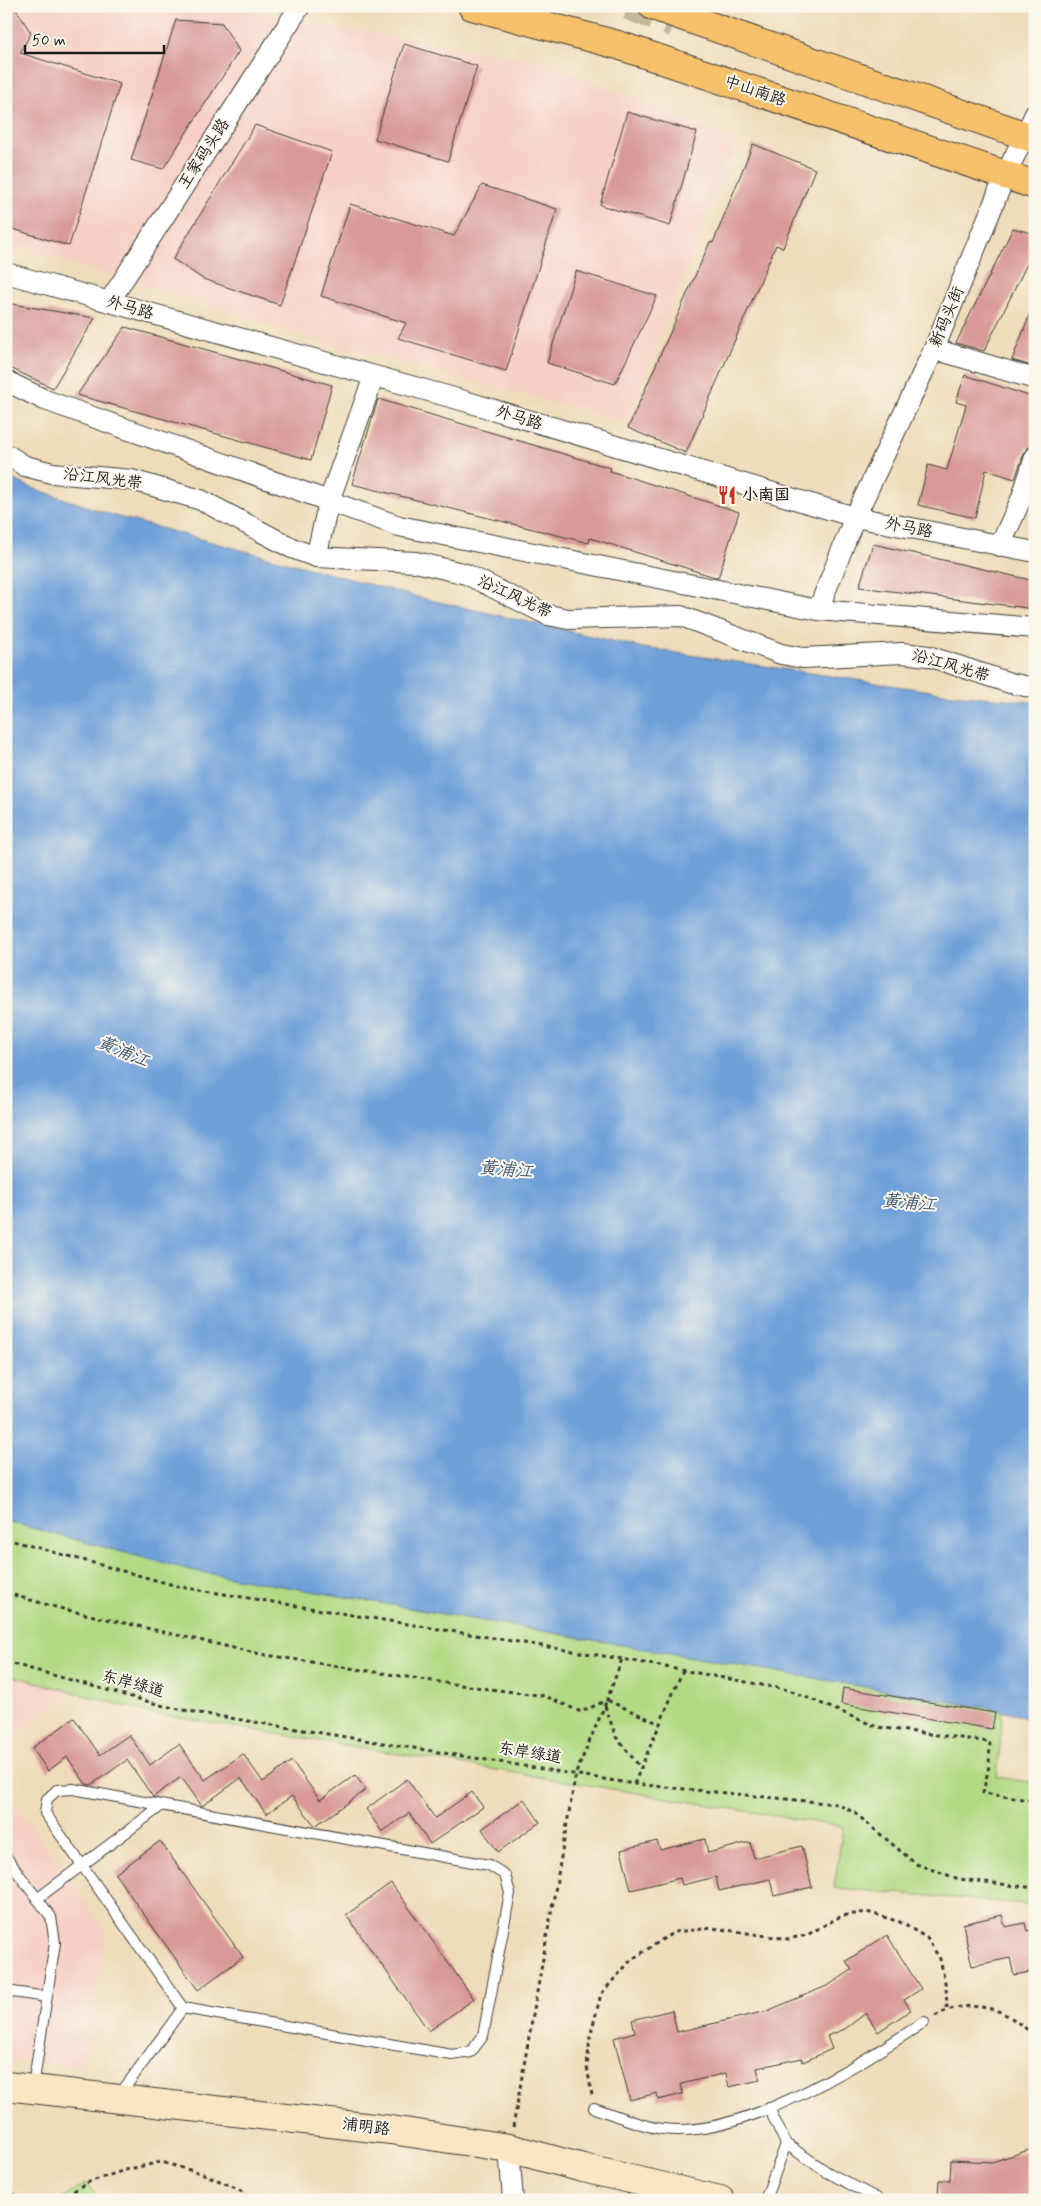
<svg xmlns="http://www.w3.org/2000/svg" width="1041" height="2206" viewBox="0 0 1041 2206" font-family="Mynerve,'LXGW WenKai TC',sans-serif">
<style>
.built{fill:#f7d1c6}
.green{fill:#b2da84;stroke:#677b50}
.water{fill:#6ea0d9;stroke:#455e7a}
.building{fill:#d89a98}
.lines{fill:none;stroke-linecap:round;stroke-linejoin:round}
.primary-tunnel{stroke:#c5b69a;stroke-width:28;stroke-dasharray:28 14;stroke-linecap:butt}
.lane-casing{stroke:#3c3934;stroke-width:12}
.street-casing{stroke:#3c3934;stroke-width:22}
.secondary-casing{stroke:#3c3934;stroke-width:30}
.primary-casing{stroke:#3c3934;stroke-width:30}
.path{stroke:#3c3934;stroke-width:3;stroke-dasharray:4 4;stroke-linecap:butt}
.lane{stroke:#fff;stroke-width:10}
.street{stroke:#fff;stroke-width:20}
.secondary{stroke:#fbe6c4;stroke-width:28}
.primary{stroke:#f6c16b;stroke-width:28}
.labels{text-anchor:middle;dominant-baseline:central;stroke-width:4;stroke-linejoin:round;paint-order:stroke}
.street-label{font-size:16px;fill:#1c1c1c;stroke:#fbf7ec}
.poi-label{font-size:16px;font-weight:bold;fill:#1c1c1c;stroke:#fbf7ec;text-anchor:start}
.water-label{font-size:18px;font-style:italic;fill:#415771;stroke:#fbf7ec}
</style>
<rect width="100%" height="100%" fill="#fbf7ec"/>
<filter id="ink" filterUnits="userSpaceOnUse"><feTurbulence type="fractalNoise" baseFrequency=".02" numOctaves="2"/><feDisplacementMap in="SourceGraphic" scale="10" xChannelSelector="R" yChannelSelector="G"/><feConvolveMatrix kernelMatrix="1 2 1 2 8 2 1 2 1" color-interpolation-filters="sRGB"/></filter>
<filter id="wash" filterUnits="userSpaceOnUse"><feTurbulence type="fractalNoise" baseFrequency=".0096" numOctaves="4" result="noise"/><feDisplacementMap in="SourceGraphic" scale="20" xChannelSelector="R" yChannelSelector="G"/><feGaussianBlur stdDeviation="1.12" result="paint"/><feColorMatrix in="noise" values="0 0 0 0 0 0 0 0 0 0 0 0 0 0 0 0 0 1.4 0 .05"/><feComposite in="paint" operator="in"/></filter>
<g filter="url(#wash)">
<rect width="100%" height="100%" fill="#efdcb9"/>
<path class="built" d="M6,6H212L544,62L736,141L627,422L343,347L6,243Z
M6,1674L71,1692L6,1741Z
M6,1791L106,1932L82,2067L6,2060Z"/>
<path class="green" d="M6,1521L190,1570L1003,1711L997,1777L1035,1783V1905L834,1888L843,1827L150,1713L6,1674Z
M86,2183L100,2200H60Z"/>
<path class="water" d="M6,476L30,487L115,516L417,597L644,648L944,693L1035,702V1722L1010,1712L190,1570L6,1521Z"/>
<g id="blocks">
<path class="building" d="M6,6H14L31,33L20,53L120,84L69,246L6,227Z
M176,20L222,23L239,51L163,169L131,160Z
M404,44L477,66L448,161L375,139Z
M627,112L697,132L670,226L600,205Z
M255,125L332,152L280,305L203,279L173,259Z
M753,144L815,169L783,248L776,245L686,453L628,428L710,242L713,243Z
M482,185L557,209L506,371L398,338L406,323L321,296L350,204L454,236Z
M1013,228L1035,234V248L984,351L956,343Z
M576,271L657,296L615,384L547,363Z
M6,303L95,318L53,388L6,366Z
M1034,304H1035V367L1012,360Z
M125,327L332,385L311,460L77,395Z
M965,375L1035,398V445L1027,448L1024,453L1015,479L986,470L975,518L918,505L928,465L947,470L966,405L956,402Z
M378,399L611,468L610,471L739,512L718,578L590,538L589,543L352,484Z
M873,544L1035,581V609L859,587Z
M843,1688L995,1713L992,1729L841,1704Z
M74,1718L100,1755L129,1735L150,1765L179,1744L205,1780L243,1754L263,1782L292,1761L320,1800L355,1775L366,1790L315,1826L292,1796L266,1814L241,1778L202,1806L181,1777L153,1797L127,1760L91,1785L86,1784L67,1757L48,1771L32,1748Z
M407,1779L435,1818L472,1792L483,1807L430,1844L409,1813L382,1832L366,1809Z
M524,1799L540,1822L498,1852L482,1829Z
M705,1839L708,1853L750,1842L754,1858L802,1846L812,1887L774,1896L770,1879L719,1891L716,1877L682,1885L680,1878L631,1890L621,1850L657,1841L660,1850Z
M160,1841L243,1957L198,1990L115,1874Z
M391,1883L474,1999L429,2031L346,1915Z
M1002,1915L1005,1927L1025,1923L1027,1931L1035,1929V1971L1014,1975L1010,1958L972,1966L963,1924Z
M887,1935L921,1989L904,2000L911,2010L878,2032L866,2013L845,2029L827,2036L832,2049L803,2062L802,2058L757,2068L760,2080L729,2087L726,2073L681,2084L683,2094L658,2100L657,2093L630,2100L614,2038L635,2032L632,2020L672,2010L677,2032L767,2011L829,1985L852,1970L846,1961Z
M1035,2148V2200H938L939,2180H950L951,2160L992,2162Z"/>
</g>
</g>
<g filter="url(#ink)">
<use href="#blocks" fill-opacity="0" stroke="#3c3934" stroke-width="1"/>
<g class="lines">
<path class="primary-tunnel" d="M628,6L674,23"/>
<g class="lane-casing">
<path id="lane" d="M6,1857L51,1917L55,1943L33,2087
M37,1899L161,1806
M6,1991L47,1997
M118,2097L183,2008L45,1813L47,1799L57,1790L73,1789L489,1865L505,1875L510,1893L483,2036L471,2052L452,2055L183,2008
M594,2108C615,2115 643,2127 663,2129C740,2140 861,2064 924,2022
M769,2108L786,2144L827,2172L880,2200
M765,2200L786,2144"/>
</g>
<g class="street-casing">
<path id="street" d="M6,273L461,400L855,517L1035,552
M109,302L300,6
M934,349L1035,379
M6,381L45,400L399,526L818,610L1035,628
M6,454L25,466L52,473L132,480L201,500L292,548L316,557L416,562L466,574L548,615L568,619L681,616L781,654L803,658L902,653L928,656L1010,683L1035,688
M1000,546L1022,497L1035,457
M316,557L329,501L374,376
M818,610L855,517L934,349L1005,176L1035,114
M509,2148L513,2200"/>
</g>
<g class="secondary-casing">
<path id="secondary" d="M6,2086L391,2130L509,2148L583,2168L720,2200"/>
</g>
<g class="primary-casing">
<path id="primary" d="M472,6L618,45L1035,185
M653,6L1035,139"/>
</g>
<path class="path" d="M6,1539L181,1587L622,1659L789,1690L877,1727L990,1742L989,1766L983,1793L1035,1801
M6,1593L59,1608L260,1654L452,1684L545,1696L581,1712L607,1700L622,1659
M6,1662L164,1706L199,1713L634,1784L837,1804L855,1813L916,1864L959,1879L1035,1888
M605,1706L616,1737L640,1767
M634,1784L683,1670
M935,2016C953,2005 975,2004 995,2010C1009,2014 1023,2027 1035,2035
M592,2095L587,2067L590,2037L601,1994L631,1960L674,1932L713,1928L788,1939L807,1935L841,1916L867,1912L900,1922L927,1938L940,1959L946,1987L947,2008
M513,2127L576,1773L607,1700L660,1724
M6,2190L25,2200
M60,2200L86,2183L125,2170L161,2162L204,2174L238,2189L252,2200"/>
<use href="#lane" class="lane"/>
<use href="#street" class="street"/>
<use href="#secondary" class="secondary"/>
<use href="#primary" class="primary"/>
</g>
</g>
<defs>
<g id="restaurant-bare" transform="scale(1.5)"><path d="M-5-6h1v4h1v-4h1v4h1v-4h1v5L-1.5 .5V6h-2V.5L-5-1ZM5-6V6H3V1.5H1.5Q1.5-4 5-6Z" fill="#c8321e" stroke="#fbf7ec" stroke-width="2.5" paint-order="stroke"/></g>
</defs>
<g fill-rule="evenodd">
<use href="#restaurant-bare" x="727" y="495"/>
</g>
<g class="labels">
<g class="street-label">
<text transform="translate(755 91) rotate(19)">中山南路</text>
<text transform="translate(204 154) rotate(-57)">王家码头路</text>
<text transform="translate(130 308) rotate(16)">外马路</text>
<text transform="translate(947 317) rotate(-67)">新码头街</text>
<text transform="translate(519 418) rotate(17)">外马路</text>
<text transform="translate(103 479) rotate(7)">沿江风光带</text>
<text transform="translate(909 528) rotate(11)">外马路</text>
<text transform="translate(515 597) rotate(25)">沿江风光带</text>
<text transform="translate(951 666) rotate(16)">沿江风光带</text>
<text transform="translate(133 1684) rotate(15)">东岸绿道</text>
<text transform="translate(530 1753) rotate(9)">东岸绿道</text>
<text transform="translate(366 2127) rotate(7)">浦明路</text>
</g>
<g class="poi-label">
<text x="742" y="495">小南国</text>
</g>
<g class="water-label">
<text transform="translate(123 1052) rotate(23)">黄浦江</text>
<text transform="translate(506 1170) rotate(5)">黄浦江</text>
<text transform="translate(909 1203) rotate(5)">黄浦江</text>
</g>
</g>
<rect width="1041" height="2206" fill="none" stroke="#fbf7ec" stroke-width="25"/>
<path d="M25 45v8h139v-8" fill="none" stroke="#1c1c1c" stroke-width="2.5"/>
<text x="32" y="45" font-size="15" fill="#1c1c1c" stroke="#fbf7ec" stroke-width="4" paint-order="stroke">50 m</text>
</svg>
